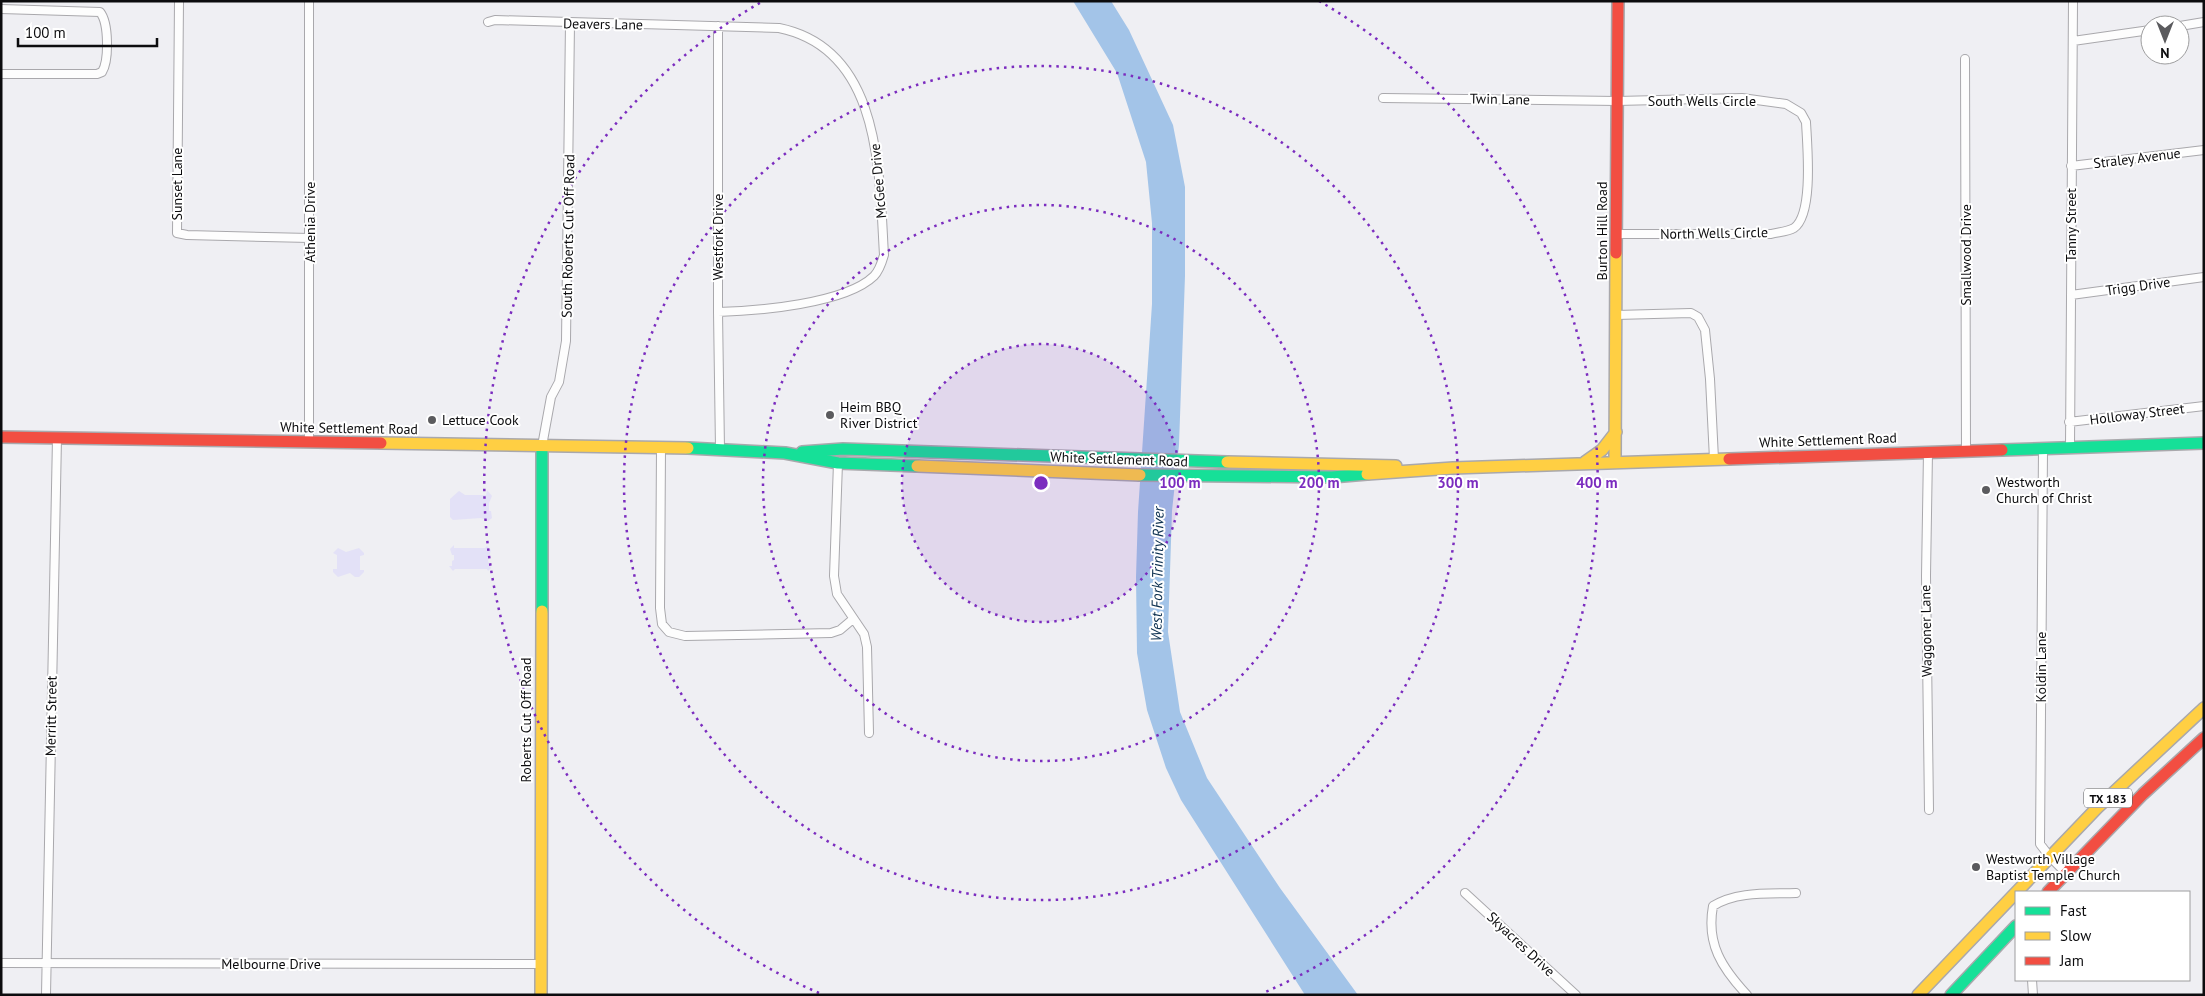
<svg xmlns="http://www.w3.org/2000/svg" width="2205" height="996" viewBox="0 0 2205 996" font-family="'PT Sans',sans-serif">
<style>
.green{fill:#e3e1f7}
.water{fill:#a3c4e8}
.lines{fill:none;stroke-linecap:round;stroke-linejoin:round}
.street-casing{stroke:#a9a8ac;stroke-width:10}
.fast-casing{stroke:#a9a8ac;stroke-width:14}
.slow-casing{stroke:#a9a8ac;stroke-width:14}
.jam-casing{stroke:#a9a8ac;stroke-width:14}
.street{stroke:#fdfdfd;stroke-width:8}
.fast{stroke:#16e098;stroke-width:11}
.slow{stroke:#ffcf43;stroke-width:11}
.jam{stroke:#f24e42;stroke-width:11}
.ring{fill:none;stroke:#7b2cbf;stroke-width:2.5;stroke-dasharray:2.5 5}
.poi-dot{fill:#5b5b5e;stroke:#fff;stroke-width:2}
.labels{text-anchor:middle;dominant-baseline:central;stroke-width:4;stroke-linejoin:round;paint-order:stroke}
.shield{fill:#fff;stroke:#555556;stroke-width:1}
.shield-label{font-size:12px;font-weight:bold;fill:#0c0c0e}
.street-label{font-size:14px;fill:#0c0c0e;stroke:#fff}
.poi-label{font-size:14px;fill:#0c0c0e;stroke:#fff;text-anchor:start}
.water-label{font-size:15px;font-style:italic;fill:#0b2f4f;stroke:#fff}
.centre{fill:#7b2cbf;stroke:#fff;stroke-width:2.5}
.ring-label{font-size:15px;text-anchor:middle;font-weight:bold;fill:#7b2cbf;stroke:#fff;stroke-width:4;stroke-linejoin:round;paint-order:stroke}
</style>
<rect width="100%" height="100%" fill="#efeff3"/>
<path class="green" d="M487,490L492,496L489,503V511H491L492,518L488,521L481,518L453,520L450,517V499L459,491L465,495H486Z
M454,545V548H485L487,546L491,550L488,561L491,568L488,571L487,569H455L453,571L449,566H452V561L454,560V555H452L450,549Z
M338,548L346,552L359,548L364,553V555L360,556V570H364V572L359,577H355L350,573L338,577L333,572V569H337V555L333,553Z"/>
<path class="water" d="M1073,1H1111L1129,30L1173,125L1185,187V276L1179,445L1172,511L1168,632L1180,712L1207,778L1280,888L1358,995H1305L1181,800L1166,768L1147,710L1137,653L1136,577L1138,512L1152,304V223L1146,162L1117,73Z"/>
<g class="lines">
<g class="street-casing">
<path id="street" d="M179,1L177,233L187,235L310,238
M309,1V442
M1,9L100,12C109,23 109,61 102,72L97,74H1
M488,22L495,20L779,28C882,49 879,173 884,255C882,262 879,271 874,276C845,304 757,311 718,312
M718,26V312L720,449
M2180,26L2204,22
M2073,41L2150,30
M1965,59L1966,450
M1383,98L1617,101L1742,98L1786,104L1801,113L1806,122C1807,144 1814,214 1794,228C1787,232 1778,232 1771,234H1617
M2071,166L2204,150
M2071,295L2204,277
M1616,315L1691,313L1698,317L1705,330L1710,379L1714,459
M2069,422L2204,406
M542,446L551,397L559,382L566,341L570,23
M661,448L660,608L662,624L669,632L685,636L831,633L840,630L853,619
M2070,448L2073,1
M2043,450L2040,844L2050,857L2066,873
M1928,452L1926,576L1929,810
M838,463L834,576L837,594L864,634L867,647L869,733
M1465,893L1576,995
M1,963L541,964
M2032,980L2033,995
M46,995L57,438
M1747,995C1722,968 1706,944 1713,906C1737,891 1769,894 1796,893"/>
</g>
<g class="fast-casing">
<path id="fast" d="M688,448L785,453L838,463L917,466
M2002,450L2204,443
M802,452L843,449L1227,462
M1140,475L1332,477L1367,474
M542,611V446
M1951,995L2016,926"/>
</g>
<g class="slow-casing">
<path id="slow" d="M381,443L688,448
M1227,462L1396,466
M1585,462L1602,450L1616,432
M1615,462L1616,253
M917,466L1140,475
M1367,474L1453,468L1729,459
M541,995L542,611
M1918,995L2097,808L2204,708"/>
</g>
<g class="jam-casing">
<path id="jam" d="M1616,253L1618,1
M1,437L381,443
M1729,459L2002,450
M2048,892L2143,794L2204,738"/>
</g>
<use href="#street" class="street"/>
<use href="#fast" class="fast"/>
<use href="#slow" class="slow"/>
<use href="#jam" class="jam"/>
</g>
<circle cx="1041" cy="483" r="139" fill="#7b2cbf" fill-opacity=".12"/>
<g class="ring">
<circle cx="1041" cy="483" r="139"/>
<circle cx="1041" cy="483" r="278"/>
<circle cx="1041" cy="483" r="417"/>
<path d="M819 993A556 556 0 0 1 763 1M1319 1A556 556 0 0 1 1263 993"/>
</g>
<g class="poi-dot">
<circle cx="830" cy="415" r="5"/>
<circle cx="432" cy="420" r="5"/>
<circle cx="1986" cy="490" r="5"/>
<circle cx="1976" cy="867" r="5"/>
</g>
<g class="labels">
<rect class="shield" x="2084" y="788.5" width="48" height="19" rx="4"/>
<g class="shield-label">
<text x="2108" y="798">TX 183</text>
</g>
<g class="street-label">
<text transform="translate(603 24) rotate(1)">Deavers Lane</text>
<text transform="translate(1500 99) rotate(1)">Twin Lane</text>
<text x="1702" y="101">South Wells Circle</text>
<text transform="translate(2137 158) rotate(-7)">Straley Avenue</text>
<text transform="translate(878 181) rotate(-95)">McGee Drive</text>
<text transform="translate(177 184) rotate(-90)">Sunset Lane</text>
<text transform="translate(310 222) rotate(-90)">Athenia Drive</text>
<text transform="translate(2071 225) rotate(-90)">Tanny Street</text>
<text transform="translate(1602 231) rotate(-90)">Burton Hill Road</text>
<text transform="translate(1714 233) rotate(-1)">North Wells Circle</text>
<text transform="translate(568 236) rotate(-89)">South Roberts Cut Off Road</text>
<text transform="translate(718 237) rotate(-90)">Westfork Drive</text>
<text transform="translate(1966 255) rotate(-90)">Smallwood Drive</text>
<text transform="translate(2138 286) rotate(-8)">Trigg Drive</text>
<text transform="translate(2137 414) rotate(-7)">Holloway Street</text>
<text transform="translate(349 428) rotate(1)">White Settlement Road</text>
<text transform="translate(1828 440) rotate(-2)">White Settlement Road</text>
<text transform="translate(1119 459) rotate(2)">White Settlement Road</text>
<text transform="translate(1926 631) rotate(-91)">Waggoner Lane</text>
<text transform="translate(2041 667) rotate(-90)">Koldin Lane</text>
<text transform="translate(51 716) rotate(-89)">Merritt Street</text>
<text transform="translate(526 720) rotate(-90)">Roberts Cut Off Road</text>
<text transform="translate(1521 944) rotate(43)">Skyacres Drive</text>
<text x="271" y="964">Melbourne Drive</text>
</g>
<g class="poi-label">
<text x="840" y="407">Heim BBQ<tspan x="840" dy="16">River District</tspan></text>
<text x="442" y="420">Lettuce Cook</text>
<text x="1996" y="482">Westworth<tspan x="1996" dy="16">Church of Christ</tspan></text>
<text x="1986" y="859">Westworth Village<tspan x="1986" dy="16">Baptist Temple Church</tspan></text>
</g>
<g class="water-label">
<text transform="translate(1157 574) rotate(-89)">West Fork Trinity River</text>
</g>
</g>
<circle cx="1041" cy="483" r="8" class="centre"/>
<g class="ring-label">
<text x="1180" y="488">100 m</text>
<text x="1319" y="488">200 m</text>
<text x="1458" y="488">300 m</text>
<text x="1597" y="488">400 m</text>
</g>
<rect width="2205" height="996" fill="none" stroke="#0c0c0e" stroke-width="5"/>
<rect x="2015" y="891" width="175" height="90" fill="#ffffff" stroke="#9e9e9f"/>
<rect x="2025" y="907" width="25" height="8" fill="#16e098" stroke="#9e9e9f"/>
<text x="2060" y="916" font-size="15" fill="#0c0c0e">Fast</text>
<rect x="2025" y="932" width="25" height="8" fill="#ffcf43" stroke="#9e9e9f"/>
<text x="2060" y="941" font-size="15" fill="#0c0c0e">Slow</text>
<rect x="2025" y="957" width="25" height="8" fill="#f24e42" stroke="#9e9e9f"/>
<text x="2060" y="966" font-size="15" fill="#0c0c0e">Jam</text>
<g transform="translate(2165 40) rotate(180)"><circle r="24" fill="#ffffff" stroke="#9e9e9f"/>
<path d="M0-4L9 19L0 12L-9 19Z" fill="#5b5b5e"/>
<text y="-8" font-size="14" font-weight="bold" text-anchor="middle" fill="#0c0c0e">N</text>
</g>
<path d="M18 38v8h139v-8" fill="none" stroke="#0c0c0e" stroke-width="2.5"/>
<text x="25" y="38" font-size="15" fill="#0c0c0e" stroke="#ffffff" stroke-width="4" paint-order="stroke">100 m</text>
</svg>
